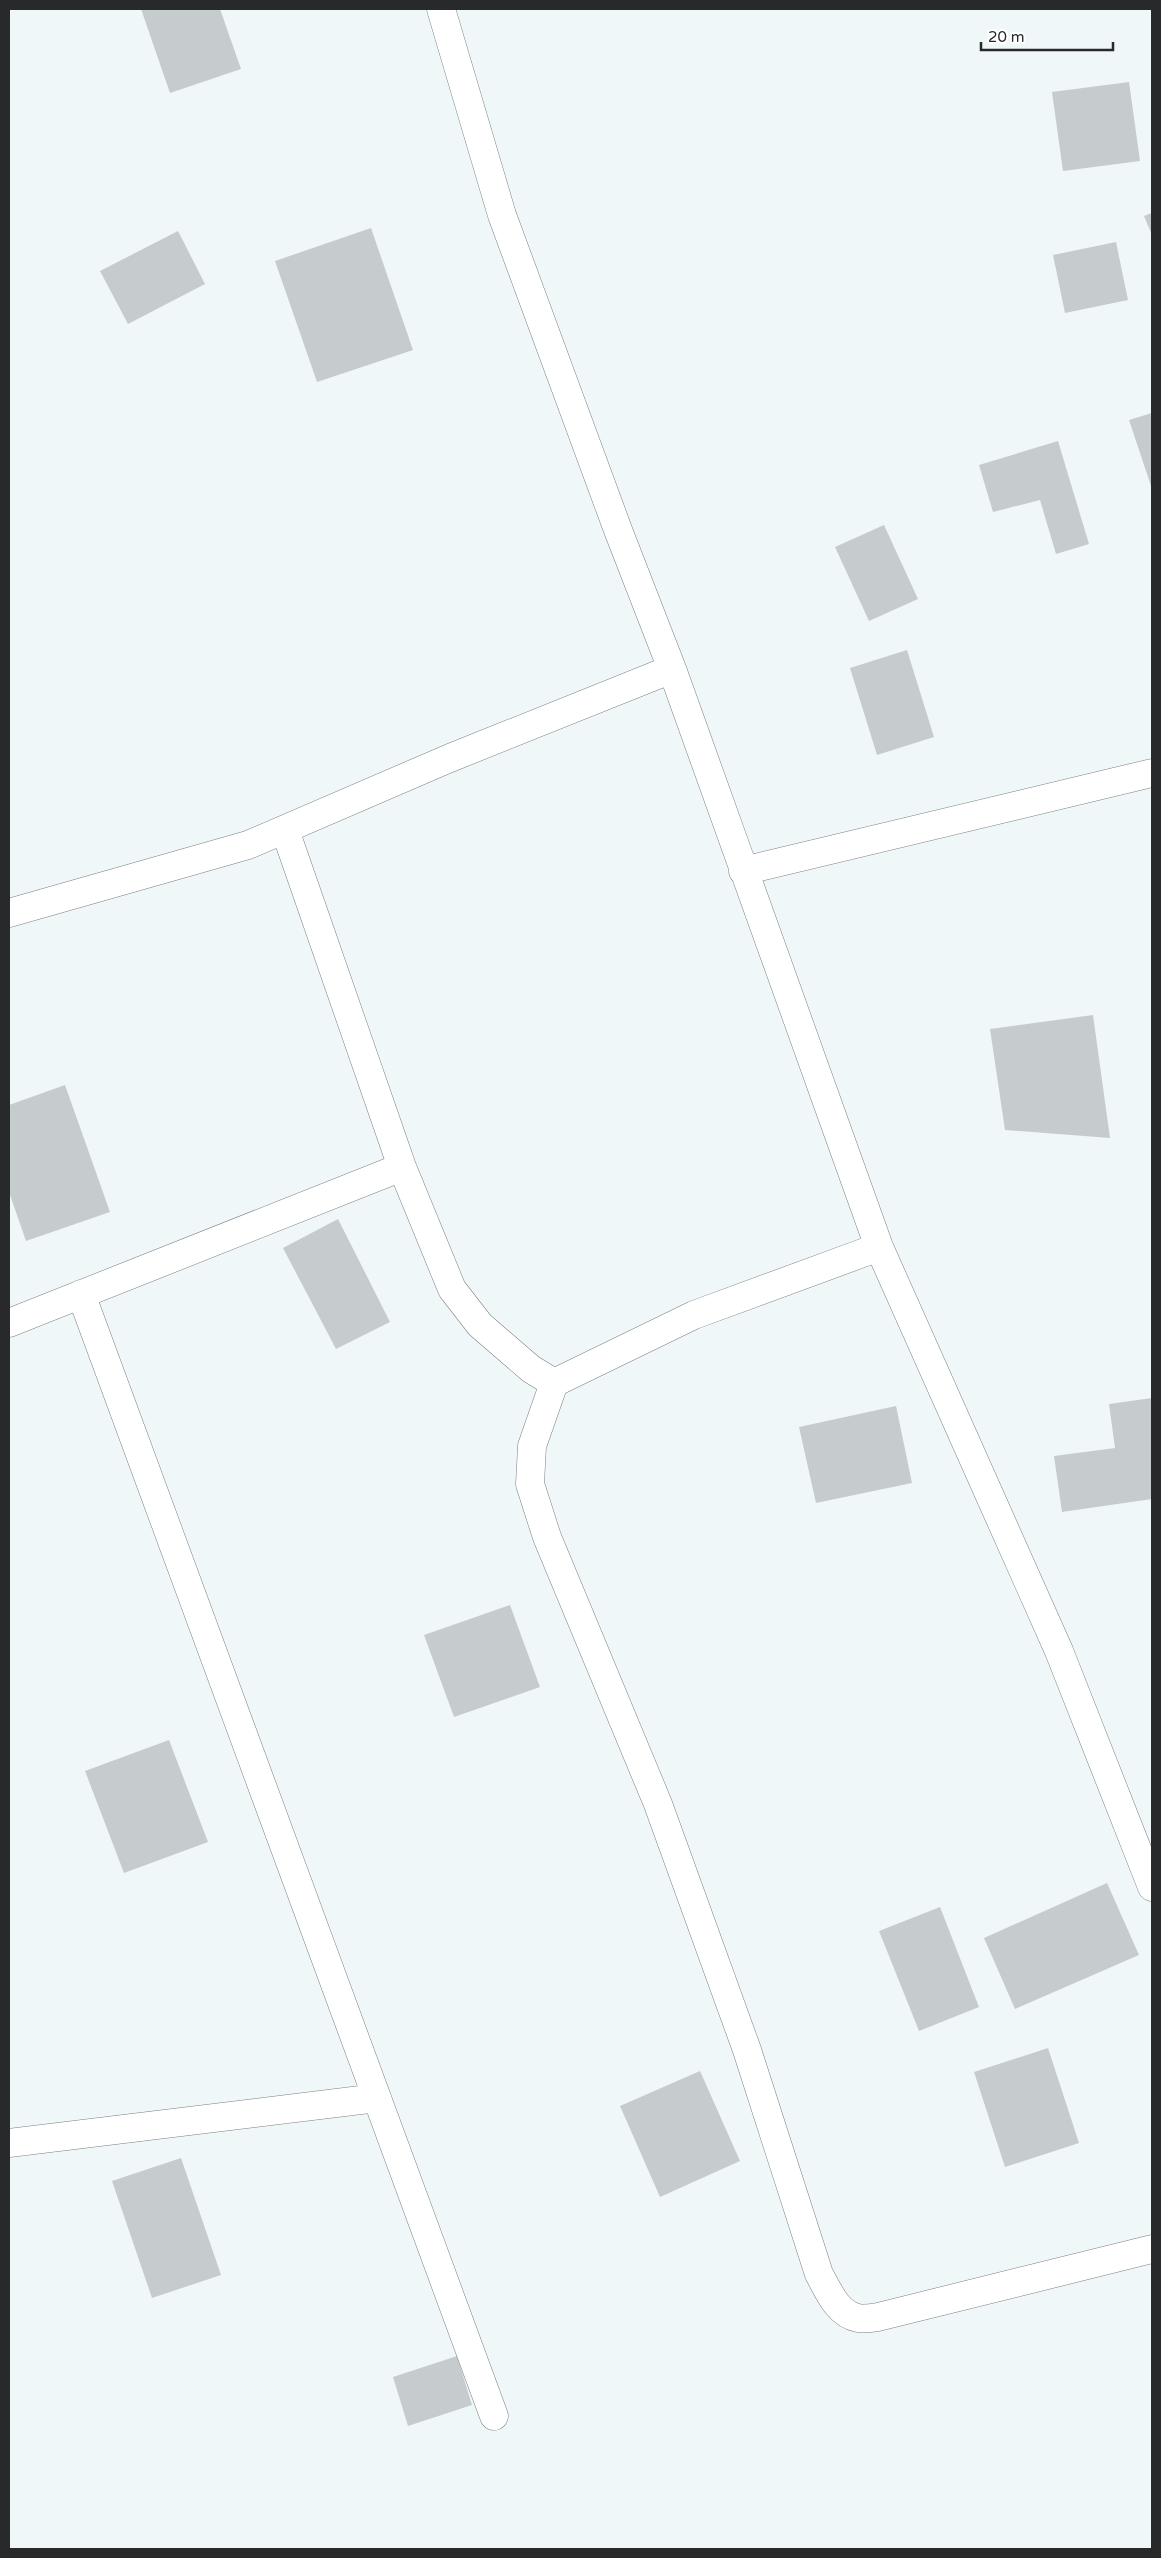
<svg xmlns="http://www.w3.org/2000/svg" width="1161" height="2558" viewBox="0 0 1161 2558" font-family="'Varela Round',sans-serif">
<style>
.building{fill:#c6cccd}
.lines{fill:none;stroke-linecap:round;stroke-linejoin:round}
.street-casing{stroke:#7b8182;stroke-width:29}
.street{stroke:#fff;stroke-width:28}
</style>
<rect width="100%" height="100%" fill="#f0f7f8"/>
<path class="building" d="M141,9H220L241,69L170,93Z
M1129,82L1140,161L1063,171L1052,92Z
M1152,213V235L1144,216Z
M371,228L413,350L317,382L275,261Z
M178,231L205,284L128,324L100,271Z
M1116,242L1128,300L1065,313L1053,255Z
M1152,413V489L1129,420Z
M1058,441L1089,544L1056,554L1040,500L993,512L979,465Z
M884,525L918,599L869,621L835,547Z
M907,650L934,737L877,755L850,668Z
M1093,1015L1110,1138L1005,1130L990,1029Z
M65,1085L110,1212L26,1241L9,1192V1105Z
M338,1219L390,1322L336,1349L283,1248Z
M1152,1398V1499L1062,1512L1054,1456L1115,1448L1109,1404Z
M896,1406L912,1483L816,1503L799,1427Z
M510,1605L540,1687L454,1717L424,1635Z
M169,1740L208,1842L124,1873L85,1771Z
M1107,1883L1139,1955L1015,2009L984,1938Z
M940,1907L979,2007L919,2031L879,1931Z
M1048,2048L1079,2143L1005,2167L974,2072Z
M700,2071L740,2161L660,2197L620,2106Z
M181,2158L221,2275L152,2298L112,2181Z
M457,2356L472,2405L408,2426L393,2377Z"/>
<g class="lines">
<g class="street-casing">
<path id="street" d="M441,9L502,215L618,530L672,669L879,1247L1059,1651L1152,1887
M285,830L402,1167L452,1289L480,1325L531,1369L554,1383L694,1315L879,1247
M743,871L1152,773
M9,913L248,845L450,758L672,669
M81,1294L494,2416
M9,1323L402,1167
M554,1383L532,1446L530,1484L547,1537L658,1804L747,2050L819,2274C828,2290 837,2314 858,2318C864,2319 872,2318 878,2317L1152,2249
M9,2143L377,2098"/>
</g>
<use href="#street" class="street"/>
</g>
<rect width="1161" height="2558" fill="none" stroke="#27292a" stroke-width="20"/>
<path d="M981 42v8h132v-8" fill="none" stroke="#27292a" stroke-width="2.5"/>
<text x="988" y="42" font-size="15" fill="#27292a" stroke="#ffffff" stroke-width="4" paint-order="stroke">20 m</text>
</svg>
